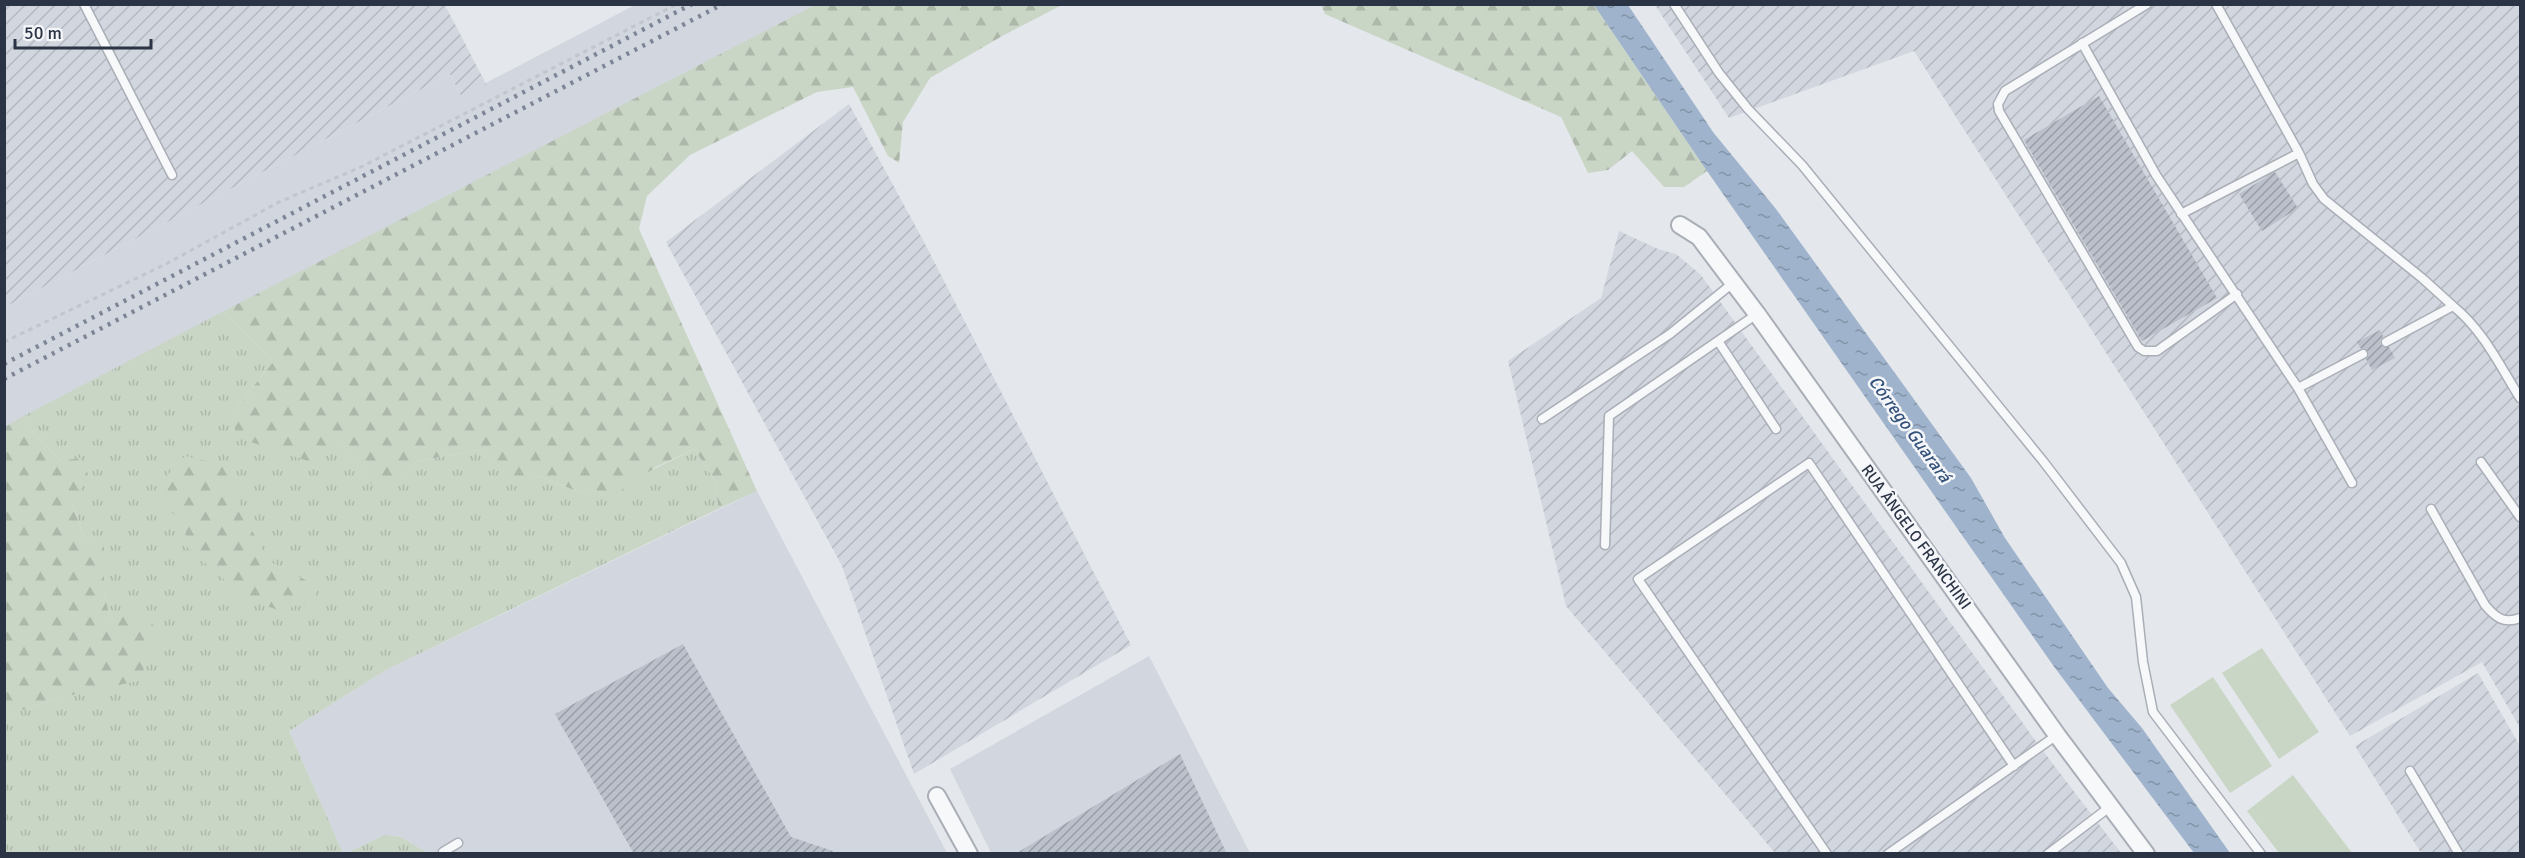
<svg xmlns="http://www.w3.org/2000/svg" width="2525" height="858" viewBox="0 0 2525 858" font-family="Signika,sans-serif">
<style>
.built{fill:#d2d6de}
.industrial{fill:url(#industrial-furrows)}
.grass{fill:url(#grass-tufts)}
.forest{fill:url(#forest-firs)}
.pitch{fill:#c9d6c5}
.water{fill:url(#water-ripples)}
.building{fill:url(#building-hatch)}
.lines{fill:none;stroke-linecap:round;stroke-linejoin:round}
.lane-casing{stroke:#a9aeb7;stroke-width:11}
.street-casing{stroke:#a9aeb7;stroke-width:20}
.path{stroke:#c2c5cb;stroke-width:3;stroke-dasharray:4.5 4.5;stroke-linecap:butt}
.lane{stroke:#f7f8fa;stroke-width:8}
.street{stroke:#f7f8fa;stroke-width:16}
.rail{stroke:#7d8696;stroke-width:4.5;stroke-dasharray:3 6;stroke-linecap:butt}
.labels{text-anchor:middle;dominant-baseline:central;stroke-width:5;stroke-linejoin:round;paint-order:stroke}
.street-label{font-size:16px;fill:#2b3445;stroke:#f4f6f9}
.water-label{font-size:18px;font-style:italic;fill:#34527a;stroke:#f4f6f9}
</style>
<defs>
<pattern id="industrial-furrows" width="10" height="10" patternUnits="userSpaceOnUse" patternTransform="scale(1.5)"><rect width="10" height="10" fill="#d2d6de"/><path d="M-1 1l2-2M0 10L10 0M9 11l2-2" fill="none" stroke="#b4b8c0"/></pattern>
<pattern id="grass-tufts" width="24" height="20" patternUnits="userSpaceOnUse" patternTransform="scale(1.5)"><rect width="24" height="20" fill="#c9d6c5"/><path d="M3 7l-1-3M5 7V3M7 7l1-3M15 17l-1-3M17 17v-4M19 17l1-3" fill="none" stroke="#adb8ab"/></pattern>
<pattern id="forest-firs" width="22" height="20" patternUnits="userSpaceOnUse" patternTransform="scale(1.5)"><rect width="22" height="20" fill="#c9d6c5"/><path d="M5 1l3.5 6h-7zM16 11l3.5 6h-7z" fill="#adb8ab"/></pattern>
<pattern id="water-ripples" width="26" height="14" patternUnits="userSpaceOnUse" patternTransform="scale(1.5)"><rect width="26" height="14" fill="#9fb4cc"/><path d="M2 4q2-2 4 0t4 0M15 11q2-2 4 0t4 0" fill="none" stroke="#8293a7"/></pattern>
<pattern id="building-hatch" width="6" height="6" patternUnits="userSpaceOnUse" patternTransform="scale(1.5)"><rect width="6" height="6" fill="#bbc0ca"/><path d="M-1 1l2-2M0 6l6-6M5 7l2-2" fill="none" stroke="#989da6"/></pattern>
</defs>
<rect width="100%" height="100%" fill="#e4e7ec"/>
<path class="built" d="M635,5H817L5,427V307L450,74L461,96Z
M757,491L947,853L427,854L401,837L384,835L347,853H343L289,731L386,670Z
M1149,656L1250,853H991L950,769Z"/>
<path class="industrial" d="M5,5H445L486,84L461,96L450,74L5,307Z
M1655,5H2520V728L2482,662L2350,736L1914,51L1729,118Z
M849,104L923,240L1131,645L914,774L842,566L666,242Z
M1619,231L1658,249L1676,254L1701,275L2040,747L2121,853H1775L1566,606L1508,361L1601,298Z
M2478,673L2520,746V853H2421L2355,746Z"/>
<path class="grass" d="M224,311L273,362L233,412L339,441L382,497L418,461L478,450L513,479L539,476L586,495L656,468L694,449L716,482L718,509L386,670L289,731L343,853H5L4,716L58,698L110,619L104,592V548L85,540L72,504L61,461L20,418Z
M384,835L401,837L427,853H347Z"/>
<path class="forest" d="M817,4L1062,5L1004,35L930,78L903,122L899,163L888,156L853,87L817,92L690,155L647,196L639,229L757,491L718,509L716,482L694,449L656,467L620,491L586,495L539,476L513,480L478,450L418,461L382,498L339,441L311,462L236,437L233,412L273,362L224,311Z
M1321,5H1594L1707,171L1684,187H1664L1632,151L1608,170L1588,173L1561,117L1325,14Z
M20,418L61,461L80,458L88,474L72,504L85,540L104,547V592L110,618L136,611L162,632L138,681L58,698L5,716V427Z
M185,456L224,465L245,518L269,561L315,585L317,598L281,611L232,594L223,578L185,545L186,526L163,504L165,478Z"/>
<path class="pitch" d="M2262,648L2319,732L2279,759L2222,673Z
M2213,677L2272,766L2230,793L2170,705Z
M2293,775L2352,853H2279L2247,811Z"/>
<path class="water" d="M1594,5H1628L1713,132L1776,209L1971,478L2005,538L2108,688L2142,728L2230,853H2194L2055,668L1707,171Z"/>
<path class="building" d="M2099,96L2217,298L2142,341L2024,140Z
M2275,172L2298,208L2262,231L2239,194Z
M2380,330L2383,336L2380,341L2381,345L2389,347L2395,358L2372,370L2366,359L2369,355L2368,351L2360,348L2357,342Z
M683,644L791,837L833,851L832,854H634L555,714Z
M1180,754L1227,854H1015Z"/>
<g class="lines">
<g class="lane-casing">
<path id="lane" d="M84,4L172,175
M1674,4L1719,73L1748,109L1802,165L2043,461L2121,563L2136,597L2143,662L2153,712L2261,854
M2147,4L2005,91L1998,104L1999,111L2138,347L2144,351H2157L2237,294
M2216,4L2299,153L2313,184L2324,199L2422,278L2453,306
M2082,43L2156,175L2298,388L2352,483
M2181,214L2299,153
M1718,341L1776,429
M2386,342L2453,306C2483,330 2500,366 2520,398
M2298,388L2363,354
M1542,419L1670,334L1733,283
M2481,462L2520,517
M2431,509L2485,605C2496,618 2504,624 2520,618
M1605,545L1609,416L1757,314
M2410,771L2459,854
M443,852L458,843
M1827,854L1638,579L1809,463L2014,766
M1888,854L2057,735
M2048,854L2111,806"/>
</g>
<g class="street-casing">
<path id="street" d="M1680,225L1699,237L1757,314L2057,735L2146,854
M937,796L969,854"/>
</g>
<path class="path" d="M4,342L168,263L279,202L361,167L677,4"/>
<use href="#lane" class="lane"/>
<use href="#street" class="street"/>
<path class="rail" d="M4,364L692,4
M4,379L723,4"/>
</g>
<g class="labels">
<g class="street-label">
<text transform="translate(1916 537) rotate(54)">RUA ÂNGELO FRANCHINI</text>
</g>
<g class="water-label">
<text transform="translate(1910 429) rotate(54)">Córrego Guarará</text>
</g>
</g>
<rect width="2525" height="858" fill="none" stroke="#2b3445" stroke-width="12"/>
<path d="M15 39v9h136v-9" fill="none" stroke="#2b3445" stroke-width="3"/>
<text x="24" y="39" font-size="18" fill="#2b3445" stroke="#f4f6f9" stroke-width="4.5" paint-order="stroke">50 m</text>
</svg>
